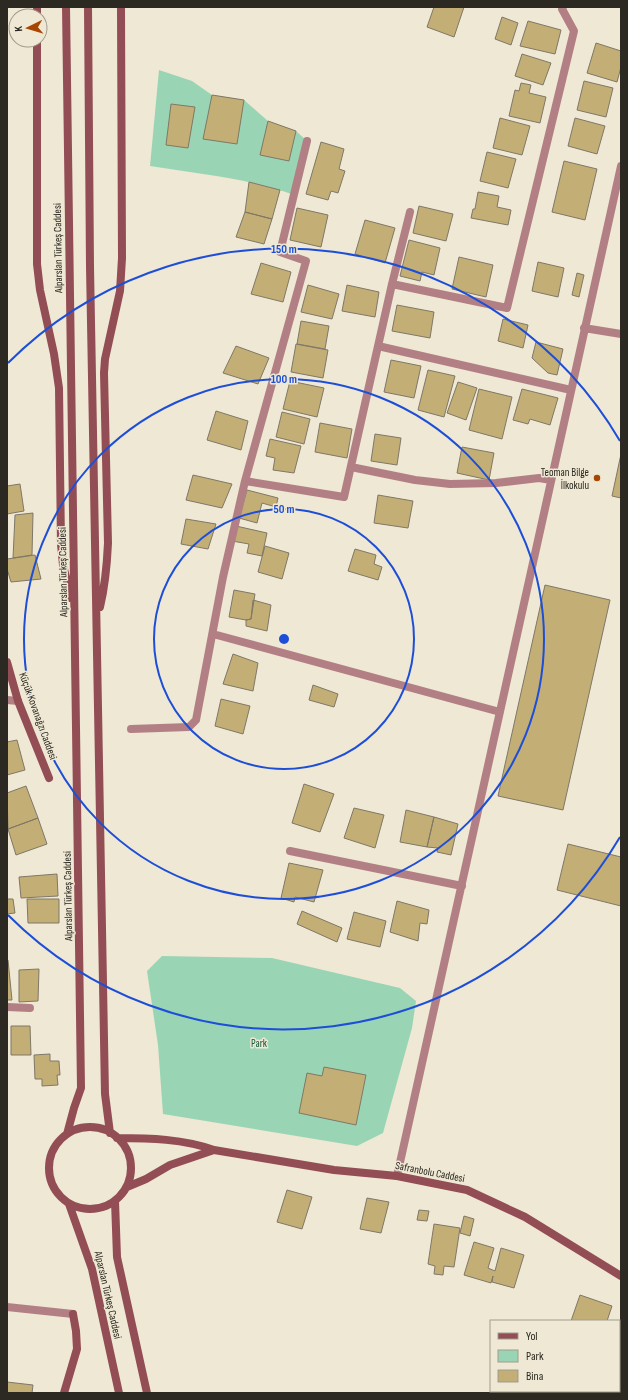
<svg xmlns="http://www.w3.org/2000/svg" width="628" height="1400" viewBox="0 0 628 1400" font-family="'Sofia Sans Condensed',sans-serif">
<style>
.green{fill:#99d5b4}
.building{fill:#c3ae76;stroke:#7f7867}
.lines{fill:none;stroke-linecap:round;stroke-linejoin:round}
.street{stroke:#b28084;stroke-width:8}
.secondary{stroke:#934d55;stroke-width:8}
.ring{fill:none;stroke:#1d4ed8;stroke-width:2}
.poi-dot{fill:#a74601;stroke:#efe8d4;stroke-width:1.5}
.labels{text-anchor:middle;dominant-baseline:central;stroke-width:3;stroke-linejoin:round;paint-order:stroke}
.street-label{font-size:11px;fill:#2b2921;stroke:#efe8d4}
.poi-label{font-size:11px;fill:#2b2921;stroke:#efe8d4;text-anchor:end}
.park-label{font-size:11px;fill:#0c5739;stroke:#efe8d4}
.centre{fill:#1d4ed8;stroke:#efe8d4;stroke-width:2}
.ring-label{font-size:12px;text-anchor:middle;font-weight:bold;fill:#1d4ed8;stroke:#efe8d4;stroke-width:3;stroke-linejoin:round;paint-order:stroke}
</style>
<rect width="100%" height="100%" fill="#efe8d4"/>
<path class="green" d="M159,70L192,81L212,95L244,100L268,121L296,131L307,141L294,195C248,178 198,174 150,166Z
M162,956L272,958L400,988L416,1001L412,1028L383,1133L357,1146L163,1114L158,1045L147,971Z"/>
<path class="building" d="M434,7H464L454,37L427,27Z
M502,17L518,23L511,45L495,39Z
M528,21L561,30L555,54L520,46Z
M596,43L621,51V67L617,82L587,73Z
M522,54L551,63L543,85L515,76Z
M584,81L613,88L606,117L577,110Z
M521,83L531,85L529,93L546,97L540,123L509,116L515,90L519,91Z
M212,95L244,100L237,144L203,139Z
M171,104L195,107L188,148L166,145Z
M500,118L530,126L522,155L493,148Z
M575,118L605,126L597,154L568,146Z
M268,121L296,131L289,161L260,155Z
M321,142L344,149L339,169L345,171L338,193L331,191L328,200L306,194Z
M487,152L516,159L508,188L480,181Z
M564,161L597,169L585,220L552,212Z
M249,182L280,190L272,219L245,212Z
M478,192L499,196L497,207L511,210L508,225L471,218L473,209H475Z
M419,206L453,214L446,241L413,233Z
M297,208L328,215L321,247L290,240Z
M245,212L272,219L264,244L236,237Z
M365,220L395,228L385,263L355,254Z
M409,240L440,248L434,275L422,272L420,281L400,276Z
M459,257L493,265L486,297L452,289Z
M538,262L564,268L558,297L532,291Z
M261,263L291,272L283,302L251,294Z
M577,273L584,275L579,297L572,295Z
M308,285L339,294L332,319L301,312Z
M347,285L379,292L375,317L342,311Z
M397,305L434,312L430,338L392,331Z
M503,319L528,325L523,348L498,341Z
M301,321L329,326L325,349L297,344Z
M536,342L563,349L557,375L548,373L532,358Z
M296,344L328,350L323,378L291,372Z
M236,346L269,358L258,384L223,373Z
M391,360L421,366L414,398L384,392Z
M428,370L455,376L444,417L418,410Z
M290,381L324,388L317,417L283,409Z
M458,382L477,388L466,420L447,413Z
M479,389L512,397L502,439L469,430Z
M522,389L558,398L550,425L530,419L528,424L513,420Z
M216,411L248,421L241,450L207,440Z
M282,412L310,419L304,444L276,437Z
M320,423L352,429L347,458L315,452Z
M375,434L401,438L397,465L371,461Z
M270,439L301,446L294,473L273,470L275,458L266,456Z
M462,447L494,453L489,480L457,473Z
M621,454V498L612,496Z
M193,475L232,484L222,508L186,500Z
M20,484L24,511L7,514V486Z
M247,490L278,498L276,507L262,503L257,523L239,518Z
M378,495L413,501L408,528L374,523Z
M33,513L32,555L13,558L15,515Z
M186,519L216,524L208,549L181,544Z
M236,526L267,533L262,556L247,553L249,544L232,541Z
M265,546L289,553L282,579L258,572Z
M355,549L376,555L374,564L382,567L378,580L348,571Z
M35,555L41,579L11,582L7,569V559Z
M545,585L610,600L563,810L498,796Z
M234,590L255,594L251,619L246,620L229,617Z
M253,600L271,605L267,631L246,626V620L251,619Z
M233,654L258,663L253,691L223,684Z
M313,685L338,694L334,707L309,700Z
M221,699L250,706L243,734L215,726Z
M17,740L25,770L7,775V742Z
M304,784L334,794L320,832L292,823Z
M26,786L38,818L8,829L7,793Z
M354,808L384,815L375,848L344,838Z
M406,810L434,817L427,847L400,842Z
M434,817L458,824L451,855L437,852L438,848L427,847Z
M38,818L47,844L16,855L8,829Z
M568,844L621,857V906L557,890Z
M289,863L323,870L314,902L295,897L294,902L281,898Z
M57,874L58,896L21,898L19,877Z
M7,899H13L15,913L7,914Z
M27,899H59V923H28Z
M397,901L429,910L427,924L420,923L418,941L390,932Z
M302,911L342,928L337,942L297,924Z
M354,912L386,921L380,947L347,939Z
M7,960H8L12,1000H7Z
M39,969L38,1001L19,1002V970Z
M11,1026H30L31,1055H11Z
M50,1054V1061H59L60,1075H57L58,1085L42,1086V1079H35L34,1055Z
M324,1067L366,1075L356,1125L299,1113L307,1073L322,1076Z
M287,1190L312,1197L302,1229L277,1222Z
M367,1198L389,1202L381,1233L360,1229Z
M419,1210L429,1211L427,1221L417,1220Z
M464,1216L474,1219L470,1236L460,1233Z
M434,1224L460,1228L454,1267L444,1266L443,1275L434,1274L435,1266L428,1264Z
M474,1242L494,1248L488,1268L495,1271L501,1248L524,1255L514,1288L492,1282L493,1276L491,1283L464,1275Z
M580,1295L612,1306L607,1321H571Z
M7,1382L33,1385L32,1393H7Z"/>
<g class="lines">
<path class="street" d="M392,284L410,212
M584,328L621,334
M378,346L571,390
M351,467L415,480L450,484L496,483L539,478L551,480
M245,481L344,497L392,284L507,308L574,31L562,9L563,7
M213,634L500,712
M7,700L18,701
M131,729L189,727L196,720L223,577L245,481L306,261L280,252L307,141
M290,851L462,886
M7,1007L30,1008
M397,1176C473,840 545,503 621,166
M7,1307L73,1314"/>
<path class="secondary" d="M66,7L81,1088L74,1108L67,1134
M88,7L90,267L105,1094L110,1133
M37,16V7
M37,40V264L40,290L54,354L59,388L61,544L63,565L71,598
M100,607C105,586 107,565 108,543L104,373L105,359L120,291L122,258L121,7
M7,662L18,701L49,778
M49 1168a41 41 0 1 1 82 0a41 41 0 1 1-82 0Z
M117,1138C149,1138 184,1139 214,1150L334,1170L397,1176L467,1190L525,1217L621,1276
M127,1187L146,1179L170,1165L214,1150
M115,1201L117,1257L147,1393
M69,1204L92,1269L119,1393
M64,1393L77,1349L76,1331L73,1314"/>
</g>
<g class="ring">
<circle cx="284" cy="639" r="130"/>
<circle cx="284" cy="639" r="260"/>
<path d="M620 837A390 390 0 0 1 8 915M8 363A390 390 0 0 1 620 441"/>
</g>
<circle class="poi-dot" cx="597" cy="478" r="4"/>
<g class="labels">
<g class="street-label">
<text transform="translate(58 248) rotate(-91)">Alparslan Türkeş Caddesi</text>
<text transform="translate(63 572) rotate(-91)">Alparslan Türkeş Caddesi</text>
<text transform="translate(38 716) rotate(70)">Küçük Kovanağzı Caddesi</text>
<text transform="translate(68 896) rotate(-91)">Alparslan Türkeş Caddesi</text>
<text transform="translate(430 1172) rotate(11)">Safranbolu Caddesi</text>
<text transform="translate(108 1295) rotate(77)">Alparslan Türkeş Caddesi</text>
</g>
<g class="poi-label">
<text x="589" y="472">Teoman Bilge<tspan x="589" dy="13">İlkokulu</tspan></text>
</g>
<g class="park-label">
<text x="259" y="1043">Park</text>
</g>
</g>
<circle cx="284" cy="639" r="6" class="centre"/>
<g class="ring-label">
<text x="284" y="253">150 m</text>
<text x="284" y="383">100 m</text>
<text x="284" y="513">50 m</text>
</g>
<rect width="628" height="1400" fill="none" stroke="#2b2921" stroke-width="16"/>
<rect x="490" y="1320" width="130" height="72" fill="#efe8d4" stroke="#a19c8c"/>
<rect x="498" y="1333" width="20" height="6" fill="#934d55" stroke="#a19c8c"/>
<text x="526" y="1340" font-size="12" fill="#2b2921">Yol</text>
<rect x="498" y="1350" width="20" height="12" fill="#99d5b4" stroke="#a19c8c"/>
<text x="526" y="1360" font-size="12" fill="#2b2921">Park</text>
<rect x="498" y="1370" width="20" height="12" fill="#c3ae76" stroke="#a19c8c"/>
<text x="526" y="1380" font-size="12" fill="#2b2921">Bina</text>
<g transform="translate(28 28) rotate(265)"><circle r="19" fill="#efe8d4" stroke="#a19c8c"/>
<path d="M0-3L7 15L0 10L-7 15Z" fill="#a74601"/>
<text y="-6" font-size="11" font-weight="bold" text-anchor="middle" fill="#2b2921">K</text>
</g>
</svg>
